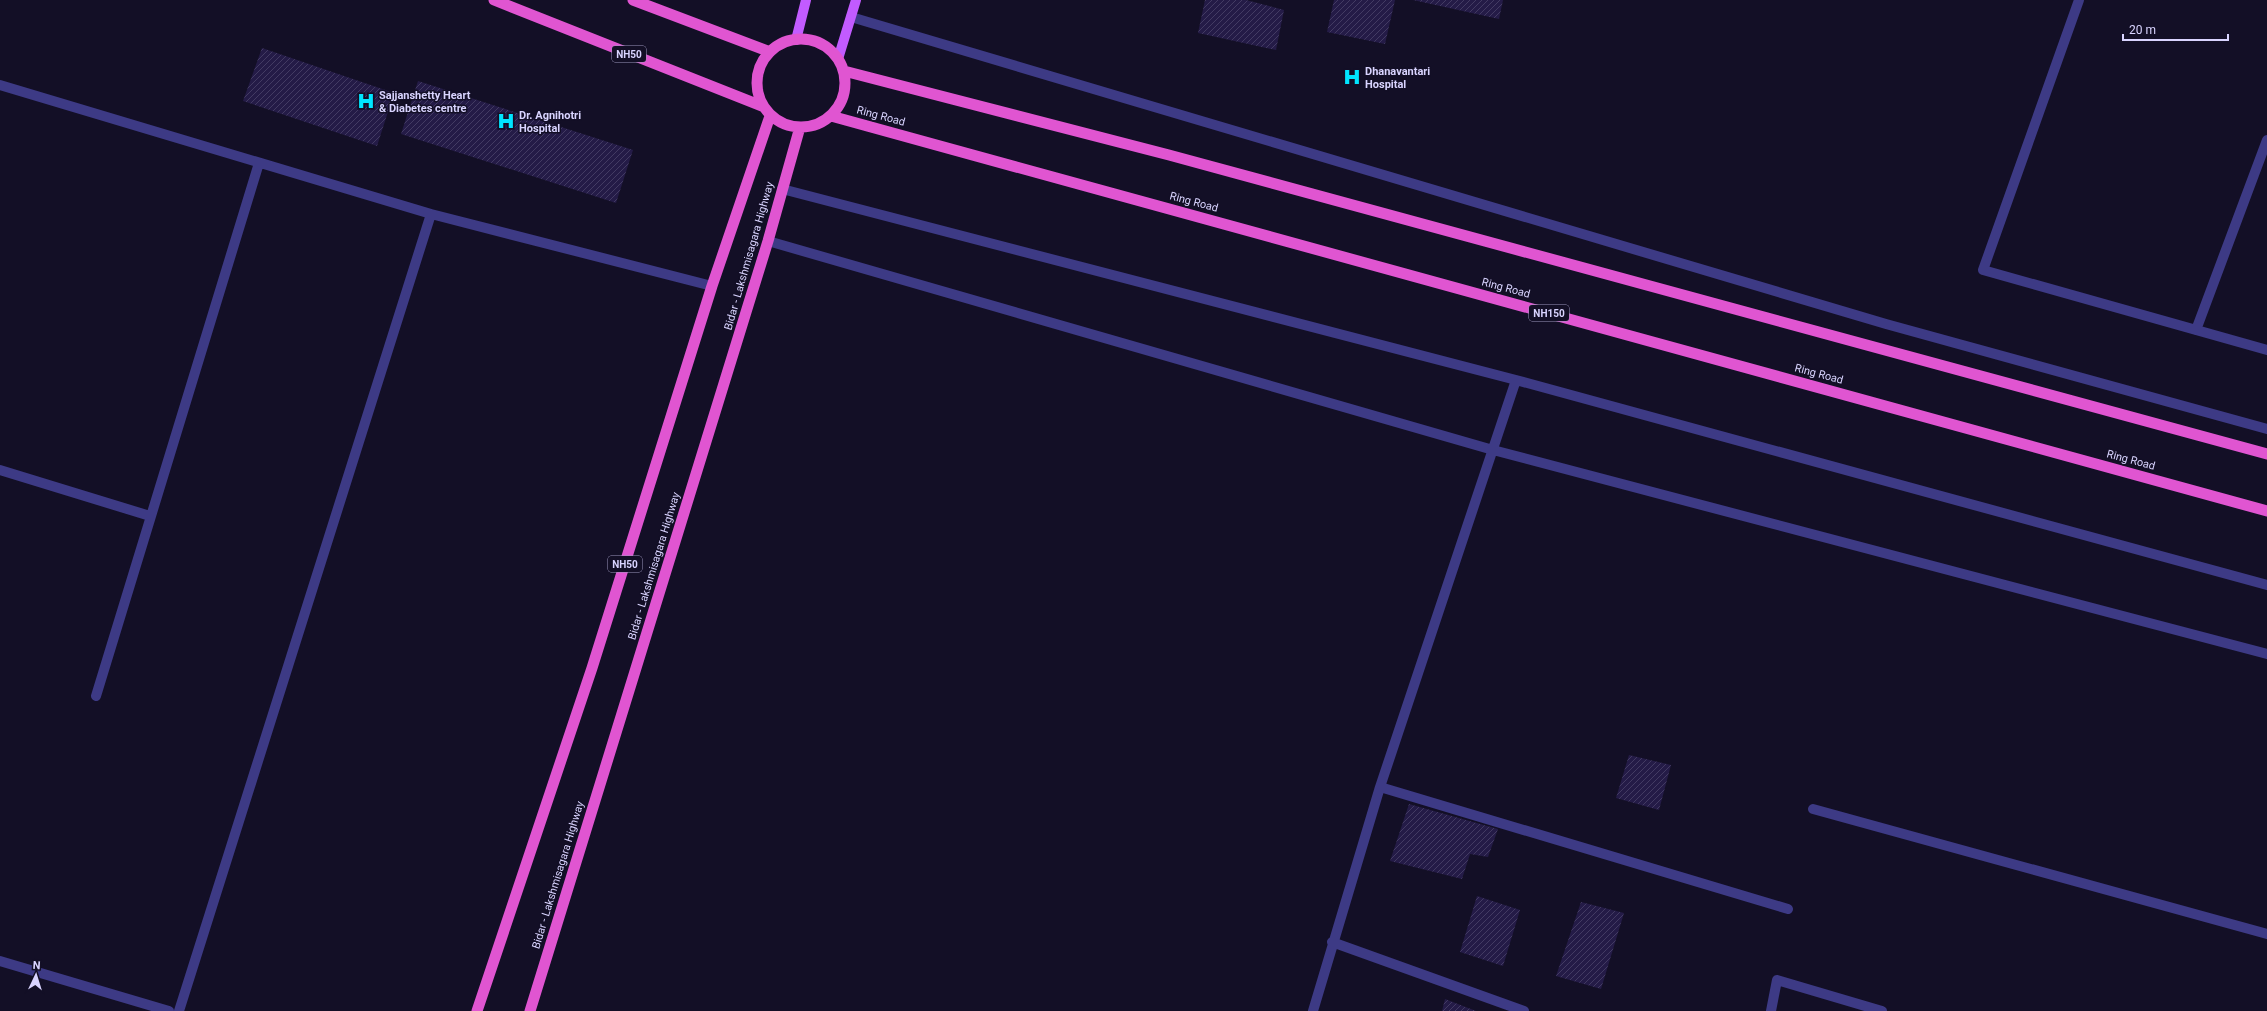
<svg xmlns="http://www.w3.org/2000/svg" width="2267" height="1011" viewBox="0 0 2267 1011" font-family="Roboto,sans-serif">
<style>
.building{fill:url(#building-hatch)}
.lines{fill:none;stroke-linecap:round;stroke-linejoin:round}
.minor{stroke:#3d3a85;stroke-width:10}
.tertiary{stroke:#3d3a85;stroke-width:10}
.primary{stroke:#c25bff;stroke-width:10}
.trunk{stroke:#e055d1;stroke-width:11}
.labels{text-anchor:middle;dominant-baseline:central;stroke-width:3;stroke-linejoin:round;paint-order:stroke}
.shield{fill:#130f26;stroke:#9e99be;stroke-width:1}
.shield-label{font-size:10px;font-weight:bold;fill:#d9d4ff}
.poi-label{font-size:11px;font-weight:bold;fill:#d9d4ff;stroke:#130f26;text-anchor:start}
.street-label{font-size:11px;fill:#d9d4ff;stroke:#130f26}
</style>
<defs>
<pattern id="building-hatch" width="6" height="6" patternUnits="userSpaceOnUse"><rect width="6" height="6" fill="#241b47"/><path d="M-1 1l2-2M0 6l6-6M5 7l2-2" fill="none" stroke="#433b63"/></pattern>
</defs>
<rect width="100%" height="100%" fill="#130f26"/>
<path class="building" d="M1205,0H1246L1284,10L1276,50L1198,33Z
M1334,0H1395L1385,44L1327,32Z
M1413,0H1503L1499,19Z
M262,48L394,93L377,146L243,101Z
M418,81L633,150L616,203L401,134Z
M1629,755L1671,765L1659,810L1616,798Z
M1409,804L1498,829L1488,857L1470,854L1462,879L1390,861Z
M1477,896L1520,910L1503,966L1460,952Z
M1581,902L1624,913L1601,989L1556,976Z
M1445,999L1476,1011H1442Z"/>
<g class="lines">
<path class="minor" d="M2079,0L1983,270L2267,350
M0,85L431,214L712,286
M782,189L1516,380L2267,585
M768,241L1493,450L2267,654
M2196,330L2267,140
M0,470L150,516
M96,696L259,163
M1380,787L1788,909
M1813,809L2267,934
M1332,942L1524,1011
M0,961L169,1011
M179,1011L431,214
M1313,1011L1380,787L1516,380
M1771,1011L1777,980L1882,1011"/>
<path class="tertiary" d="M851,17L1886,324L2267,429"/>
<path class="primary" d="M796,40L806,0
M838,59L856,0"/>
<path class="trunk" d="M494,0L764,107
M633,0L770,52
M757 83a44 44 0 1 1 88 0a44 44 0 1 1-88 0Z
M844,71L1169,155L2267,454
M831,116L2267,511
M477,1011L592,668L712,286L770,116
M530,1011L768,241L800,127"/>
</g>
<defs>
<g id="hospital-bare" transform="scale(1.38)"><path d="M-5-5h3v3.5h4V-5h3V5h-3V1.5h-4V5h-3Z" fill="#00e5ff" stroke="#130f26" stroke-width="2.5" paint-order="stroke"/></g>
</defs>
<g fill-rule="evenodd">
<use href="#hospital-bare" x="1352" y="77"/>
<use href="#hospital-bare" x="366" y="101"/>
<use href="#hospital-bare" x="506" y="121"/>
</g>
<g class="labels">
<g class="shield">
<rect x="612" y="46" width="34" height="16" rx="3"/>
<rect x="1529" y="305" width="40" height="16" rx="3"/>
<rect x="608" y="556" width="34" height="16" rx="3"/>
</g>
<g class="shield-label">
<text x="629" y="54">NH50</text>
<text x="1549" y="313">NH150</text>
<text x="625" y="564">NH50</text>
</g>
<g class="poi-label">
<text x="1365" y="71">Dhanavantari<tspan x="1365" dy="13">Hospital</tspan></text>
<text x="379" y="95">Sajjanshetty Heart<tspan x="379" dy="13">&amp; Diabetes centre</tspan></text>
<text x="519" y="115">Dr. Agnihotri<tspan x="519" dy="13">Hospital</tspan></text>
</g>
<g class="street-label">
<text transform="translate(881 116) rotate(15)">Ring Road</text>
<text transform="translate(1194 202) rotate(15)">Ring Road</text>
<text transform="translate(749 256) rotate(-74)">Bidar - Lakshmisagara Highway</text>
<text transform="translate(1506 288) rotate(15)">Ring Road</text>
<text transform="translate(1819 374) rotate(15)">Ring Road</text>
<text transform="translate(2131 460) rotate(15)">Ring Road</text>
<text transform="translate(654 566) rotate(-73)">Bidar - Lakshmisagara Highway</text>
<text transform="translate(558 875) rotate(-73)">Bidar - Lakshmisagara Highway</text>
</g>
</g>
<g transform="translate(36 975) rotate(4)" stroke="#130f26" stroke-width="3" paint-order="stroke">
<path d="M0-3L7 15L0 10L-7 15Z" fill="#d9d4ff"/>
<text y="-6" font-size="11" font-weight="bold" text-anchor="middle" fill="#d9d4ff">N</text>
</g>
<path d="M2123 34v6h105v-6" fill="none" stroke="#d9d4ff" stroke-width="2"/>
<text x="2129" y="34" font-size="12" fill="#d9d4ff" stroke="#130f26" stroke-width="3" paint-order="stroke">20 m</text>
</svg>
